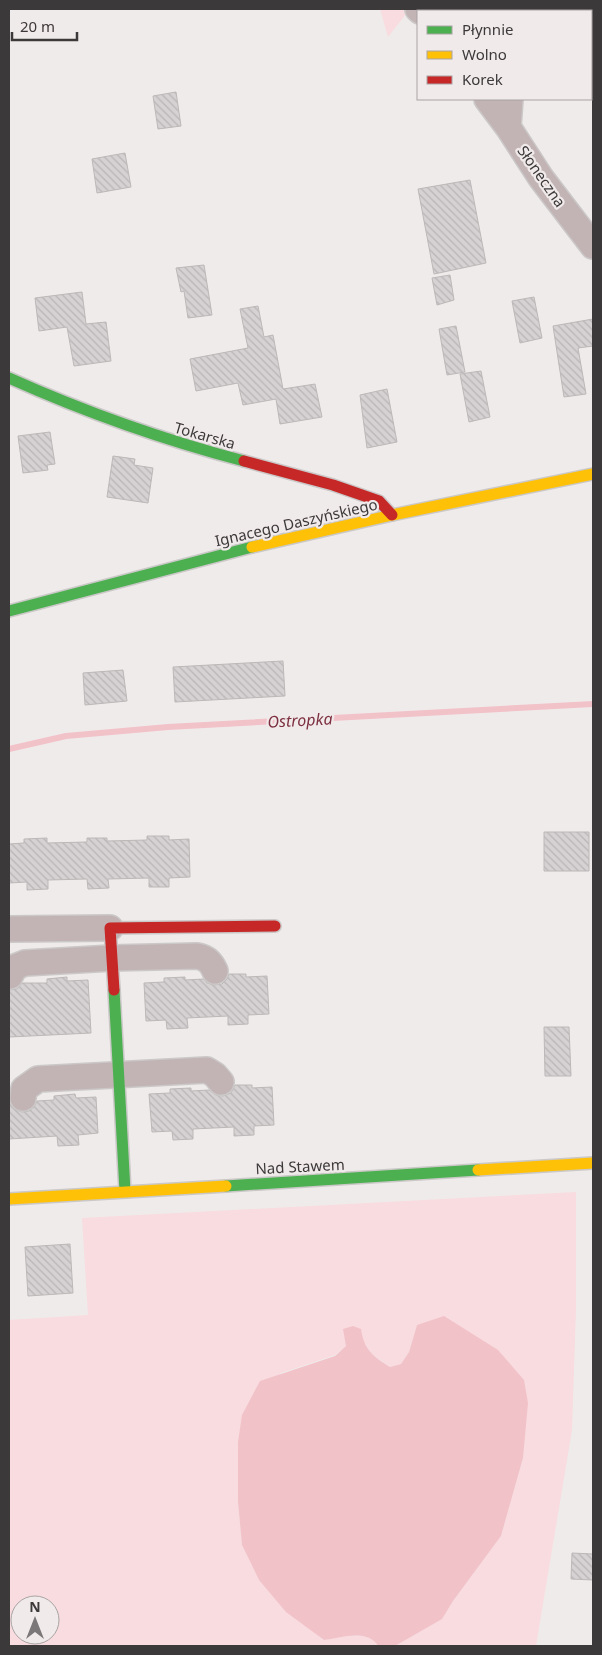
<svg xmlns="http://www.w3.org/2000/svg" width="602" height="1655" viewBox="0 0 602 1655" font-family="'Noto Sans',sans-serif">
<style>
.green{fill:#f8dcdf;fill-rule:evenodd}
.water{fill:#f2c2c9}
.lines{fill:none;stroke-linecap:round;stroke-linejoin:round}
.stream{stroke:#f2c2c9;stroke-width:6}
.building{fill:url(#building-back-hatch);stroke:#bcb8b8}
.street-casing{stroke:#cbc8c8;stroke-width:28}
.fast-casing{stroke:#cbc8c8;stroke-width:14}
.slow-casing{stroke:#cbc8c8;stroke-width:14}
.jam-casing{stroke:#cbc8c8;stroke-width:14}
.street{stroke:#c2b3b5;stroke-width:25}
.fast{stroke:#4caf50;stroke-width:11}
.slow{stroke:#ffc107;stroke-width:11}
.jam{stroke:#c62828;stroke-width:11}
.labels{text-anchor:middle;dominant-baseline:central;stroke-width:4.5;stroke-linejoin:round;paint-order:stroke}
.street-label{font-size:15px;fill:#3c393a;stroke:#f1eaea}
.water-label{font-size:16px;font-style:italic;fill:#7c2f3f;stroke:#f1eaea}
</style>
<defs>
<pattern id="building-back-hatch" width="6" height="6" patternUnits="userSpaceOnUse" patternTransform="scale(1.25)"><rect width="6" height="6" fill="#d6d2d3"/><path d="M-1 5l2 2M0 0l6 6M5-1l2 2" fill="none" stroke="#b9b5b6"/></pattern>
</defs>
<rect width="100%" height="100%" fill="#f0ebeb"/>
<path class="green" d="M380,9H410L388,37Z
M576,1192V1309L572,1430L536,1646H395L442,1618L453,1601L501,1536L523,1458L417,1325L409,1352L401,1364L390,1367L372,1354L363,1341L346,1346L335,1355L281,1373L238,1442V1502L242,1545L259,1580L323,1640C339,1638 368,1628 378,1646H9V1320L88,1315L82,1218ZM20,1605H50V1635H20Z"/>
<path class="water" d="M444,1316L498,1350L524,1380L528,1403L523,1458L501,1536L453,1601L442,1619L395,1646H378C368,1628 339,1638 324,1640L286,1612L259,1580L242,1545L238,1502V1442L242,1415L260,1381L335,1356L346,1346L343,1329L353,1326L361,1329C364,1350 373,1356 390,1367L401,1364L409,1352L417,1325Z"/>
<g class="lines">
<path class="stream" d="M9,749L66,736L168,727L593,704"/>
</g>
<path class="building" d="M176,92L181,126L158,129L153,96Z
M125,153L131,187L97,193L92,159Z
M470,180L486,263L434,274L418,189Z
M204,265L212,315L188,318L184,291L181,292L176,268Z
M450,275L454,300L437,305L432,278Z
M82,292L86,324L106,322L111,361L74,366L67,327L39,331L35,298Z
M534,297L542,338L520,343L512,301Z
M258,306L264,337L273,335L283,389L315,384L322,417L280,424L276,399L243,405L238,383L196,391L190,359L248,348L240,309Z
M593,319V346L578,348L586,394L564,397L553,326Z
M456,326L465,372L447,375L439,329Z
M481,371L490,417L469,422L460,374Z
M387,389L397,442L367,448L360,395Z
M50,432L55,464L47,465L48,470L23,473L18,436Z
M113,456L135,459L134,465L153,468L148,503L107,497Z
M283,661L285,696L175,702L173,667Z
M123,670L127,701L85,705L83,673Z
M544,832H589V871H544Z
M147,836H169V840L189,839L190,877L169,878V887H149V878L108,879L109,888L88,889L87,879L48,880V889L27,890V882L9,883V844L24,843V839L47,838V843L87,842V838H107V841L147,840Z
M229,974H246V977L267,976L269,1014L248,1015V1024L228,1025V1016L187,1018L188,1028L167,1029L166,1020L146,1021L144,983L164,982V978L185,977V980L204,979L207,983L214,985L222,984L227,979Z
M67,977V981L88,980L91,1033L9,1037V990L17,989L22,983H47V979Z
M544,1027H569L571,1076H545Z
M235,1085H252V1088L272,1087L274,1125L254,1126V1135L234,1136V1127L193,1129V1139L173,1140L172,1131L152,1132L149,1094L170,1093V1089L191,1088V1091L209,1090L216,1095L223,1096L231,1093Z
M75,1094L76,1098L96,1097L98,1133L78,1135L79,1145L58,1146L57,1136L9,1139V1103L14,1109L22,1112L29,1111L34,1107L37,1101L54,1100V1096Z
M70,1244L73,1293L28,1296L25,1247Z
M572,1553L593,1554V1580L571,1579Z"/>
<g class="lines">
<g class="street-casing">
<path id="street" d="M418,9L420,11
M524,11V9
M487,99L508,127
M510,99L508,127L541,178L593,246
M9,929L110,928
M10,976L15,967L25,963L112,958L197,956C207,958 211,962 215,971
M23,1098L24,1089L38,1079L207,1070L215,1075L221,1082"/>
</g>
<g class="fast-casing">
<path id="fast" d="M9,378C85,412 164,440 244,461
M9,611L252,547
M114,990L125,1191
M226,1186L478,1170"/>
</g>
<g class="slow-casing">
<path id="slow" d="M252,547L392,515L593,474
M478,1170L593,1163
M9,1199L226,1186"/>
</g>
<g class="jam-casing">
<path id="jam" d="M244,461L333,485L379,501L392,515
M114,990L110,928L275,926"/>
</g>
<use href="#street" class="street"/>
<use href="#fast" class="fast"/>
<use href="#slow" class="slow"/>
<use href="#jam" class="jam"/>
</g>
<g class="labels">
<g class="street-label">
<text transform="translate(542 176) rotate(55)">Słoneczna</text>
<text transform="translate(205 435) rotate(16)">Tokarska</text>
<text transform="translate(296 522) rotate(-13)">Ignacego Daszyńskiego</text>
<text transform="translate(300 1166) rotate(-3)">Nad Stawem</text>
</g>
<g class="water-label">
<text transform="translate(300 720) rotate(-3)">Ostropka</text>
</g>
</g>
<rect width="602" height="1655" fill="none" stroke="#3c393a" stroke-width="20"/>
<rect x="417" y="10" width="175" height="90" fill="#f1eaea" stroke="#a9a3a4"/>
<rect x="427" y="26" width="25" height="8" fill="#4caf50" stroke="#a9a3a4"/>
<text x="462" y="35" font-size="15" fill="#3c393a">Płynnie</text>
<rect x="427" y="51" width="25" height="8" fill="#ffc107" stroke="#a9a3a4"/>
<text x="462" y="60" font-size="15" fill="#3c393a">Wolno</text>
<rect x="427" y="76" width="25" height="8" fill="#c62828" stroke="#a9a3a4"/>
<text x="462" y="85" font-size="15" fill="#3c393a">Korek</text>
<g transform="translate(35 1620)"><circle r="24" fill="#f1eaea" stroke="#a9a3a4"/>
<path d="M0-4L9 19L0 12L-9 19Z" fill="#7b7778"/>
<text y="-8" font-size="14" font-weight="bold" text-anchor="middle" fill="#3c393a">N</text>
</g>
<path d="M12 32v8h65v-8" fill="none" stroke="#3c393a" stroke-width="2.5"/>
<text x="20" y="32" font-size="15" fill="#3c393a" stroke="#f1eaea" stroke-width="4" paint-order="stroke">20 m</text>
</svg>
